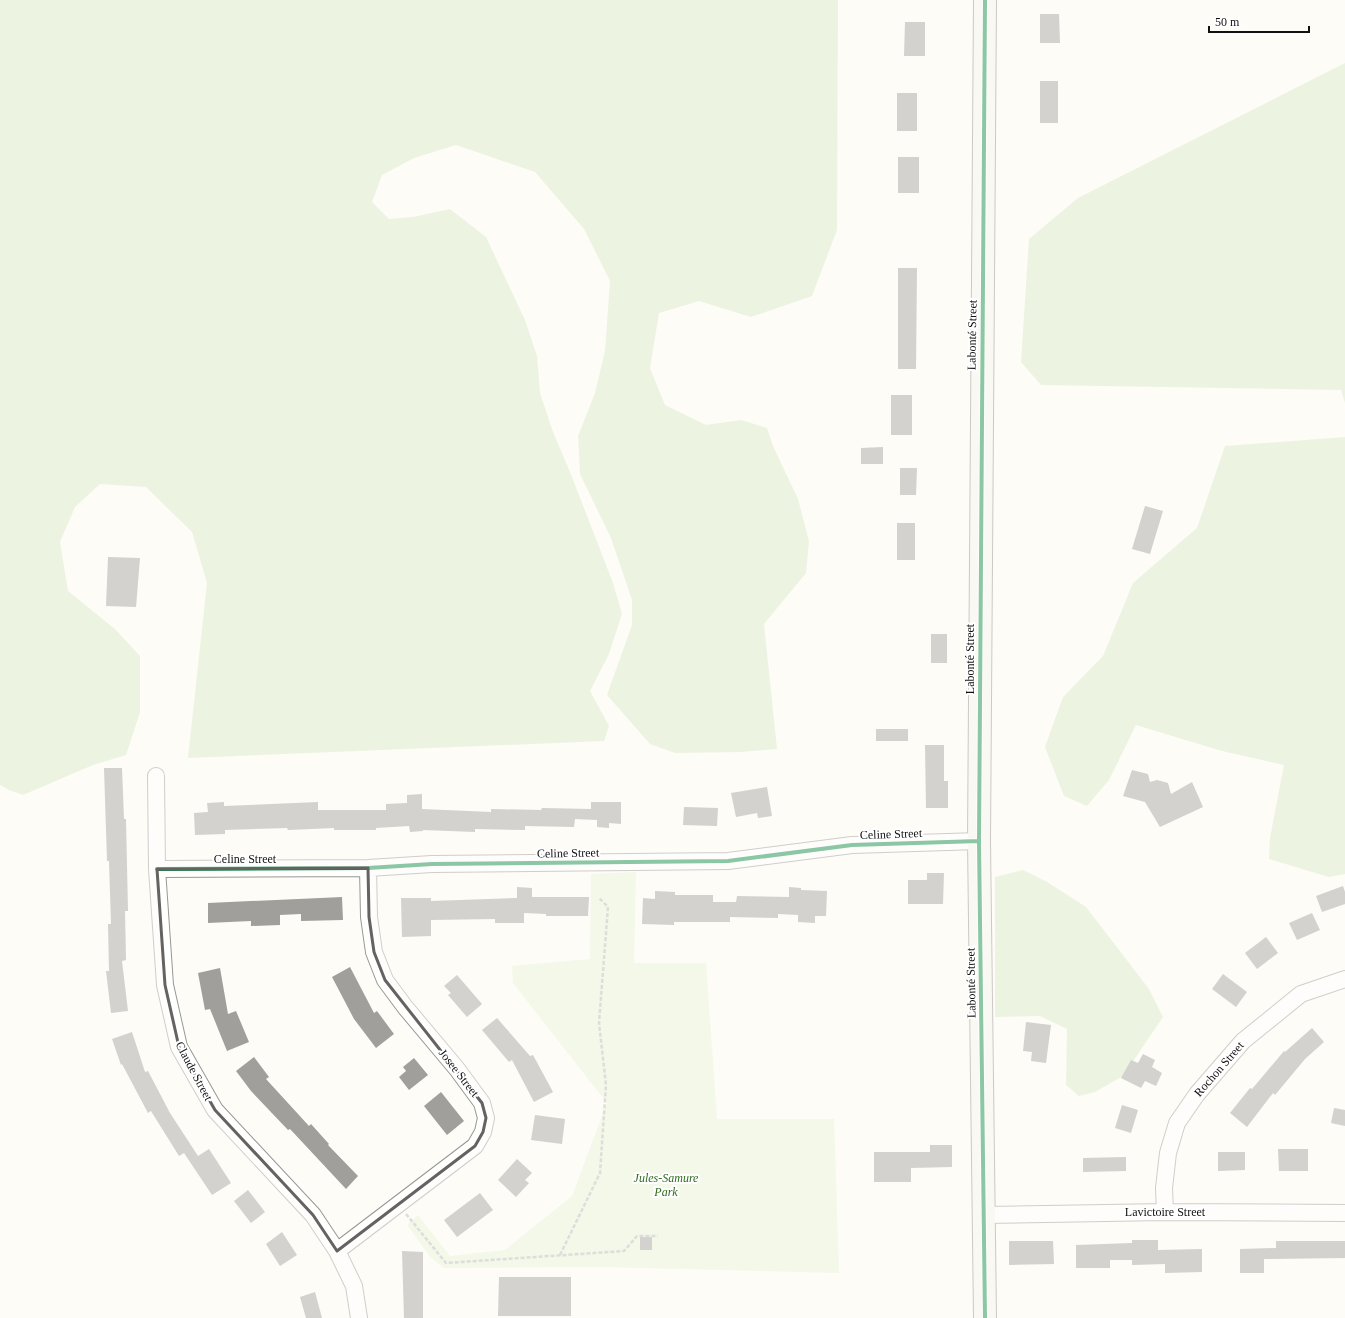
<svg xmlns="http://www.w3.org/2000/svg" width="1345" height="1318" viewBox="0 0 1345 1318" font-family="Georgia,serif">
<style>
.green{fill:#e7f3d7}
.forest{fill:#d8eac5}
.building{fill:#a19f9c}
.lines{fill:none;stroke-linecap:round;stroke-linejoin:round}
.street-casing{stroke:#979795;stroke-width:18}
.secondary-casing{stroke:#8e8d8b;stroke-width:24}
.path{stroke:#b9b9b8;stroke-width:2.5;stroke-dasharray:4 2;stroke-linecap:butt}
.street{stroke:#fffffe;stroke-width:16}
.secondary{stroke:#f6f4eb;stroke-width:22}
.cycleway-casing{stroke:#fff;stroke-width:6}
.cycleway{stroke:#00873e;stroke-width:4}
.marked{fill:none;stroke:#646362;stroke-width:3;stroke-linejoin:round}
.labels{text-anchor:middle;dominant-baseline:central;stroke-width:4;stroke-linejoin:round;paint-order:stroke}
.street-label{font-size:12px;fill:#111;stroke:#fff}
.park-label{font-size:12px;font-style:italic;fill:#2f6b1f;stroke:#fff}
</style>
<rect width="100%" height="100%" fill="#fdfcf7"/>
<path class="green" d="M636,872L634,963H706L717,1119H834L839,1273L603,1267L444,1268L431,1258L407,1225L418,1215L450,1256L505,1250L572,1196L607,1103L513,983L512,966L590,959L591,874Z"/>
<path class="forest" d="M0,0H838L837,230L812,296L751,317L699,301L659,313L650,368L665,405L706,425L741,420L767,428L773,446L798,499L809,541L806,573L764,624L777,749L741,752L675,753L650,744L607,695L632,625V600L611,538L580,474L578,436L595,393L605,351L610,281L584,229L535,172L456,145L414,158L382,175L372,202L389,219L413,217L450,209L486,237L525,320L537,356L540,393L553,432L570,472L613,583L622,614L609,654L590,691L609,726L604,741L188,758L207,583L192,532L146,487L100,484L75,507L60,542L68,591L115,629L140,656V712L126,755L93,765L23,795L9,790L0,785Z
M1345,63V403L1341,390L1041,385L1021,362L1029,239L1078,198Z
M1345,437V874L1329,877L1269,859L1270,838L1284,765L1222,751L1136,725L1109,780L1087,806L1064,796L1045,747L1063,697L1103,656L1133,583L1197,528L1225,446Z
M1023,870L1047,882L1086,907L1149,989L1163,1017L1123,1076L1095,1092L1079,1096L1066,1085L1067,1029L1040,1016L995,1017V877Z"/>
<path class="building" d="M1040,14H1059L1060,43H1040Z
M905,22H925V56H904Z
M1040,81H1058V123H1040Z
M897,93H917V131H897Z
M898,157H919V193H898Z
M898,268H917L916,369H898Z
M891,395H912V435H891Z
M883,447V464H861V448Z
M900,468H917L916,495H900Z
M1145,506L1163,511L1150,554L1132,549Z
M897,523H915V560H897Z
M108,557L140,558L136,607L106,606Z
M931,634H947V663H931Z
M876,729H908V741H876Z
M925,745H944V781H948V808H926Z
M104,768H122L124,819H126L128,911H125L126,960L122,961L128,1011L111,1013L106,971H109L108,924H111L109,861H107Z
M1132,770L1148,774L1150,782L1157,780L1168,783L1171,794L1192,782L1203,807L1160,827L1145,802L1123,796Z
M767,787L772,816L758,818L757,813L736,817L731,793Z
M422,794V809L491,812V809L541,810L542,808L591,809V802H621V824L609,823V828L597,827V820L575,819L574,827L525,826V830L475,829V832L423,830V831L410,832L409,826L376,828V830H334V828L288,830L287,828L225,830V834L195,835L194,813L208,812L207,803L224,802V806L318,802V810H386V804L407,803V795Z
M684,807L718,808L717,826L683,825Z
M927,873H944L943,904H908V880H927Z
M1343,886L1345,892V904L1322,912L1316,896Z
M517,887L532,888V897H589L588,916H546V914L524,913V923H495V919L431,920V936L402,937L401,898H431V901L517,898Z
M789,887L801,888V890L827,891L826,916H815V923L798,922V915L778,914V918L730,917V922H674V925L642,924L643,898L655,899V891L675,892V895H713V902H736L737,896L789,897Z
M342,897L343,920L301,921V914L280,915V925L251,926V921L208,923V903Z
M1312,913L1320,930L1297,940L1289,923Z
M1266,937L1278,953L1257,969L1245,953Z
M350,967L374,1013L377,1011L394,1034L376,1048L354,1019L332,977Z
M220,968L228,1014L236,1011L249,1042L227,1051L210,1009L205,1010L198,973Z
M1223,974L1247,992L1236,1007L1212,989Z
M457,975L482,1004L467,1017L448,995L451,993L444,986Z
M497,1018L530,1056L533,1055L553,1092L534,1102L512,1060L509,1062L482,1030Z
M1026,1022L1051,1025L1046,1063L1031,1061L1032,1052L1023,1051Z
M1312,1028L1324,1042L1305,1059L1275,1095L1273,1093L1247,1127L1230,1113L1250,1088L1252,1089L1284,1051L1285,1052Z
M132,1032L145,1072L148,1071L170,1113L198,1156L209,1149L231,1183L212,1195L184,1153L179,1156L151,1111L148,1113L122,1064L121,1065L112,1039Z
M1143,1054L1155,1060L1152,1067L1162,1073L1156,1086L1145,1081L1141,1088L1121,1078L1131,1060L1138,1063Z
M254,1057L269,1077L266,1079L309,1126L311,1124L329,1144L328,1145L358,1176L346,1189L290,1129L288,1130L251,1091L236,1071Z
M414,1058L428,1075L409,1090L399,1077L406,1071L403,1067Z
M441,1092L464,1121L447,1135L424,1106Z
M1122,1105L1138,1110L1131,1133L1115,1128Z
M1334,1108L1345,1110V1126L1331,1123Z
M535,1115L565,1119L562,1144L531,1140Z
M930,1145H952V1167L911,1168V1182H874V1152H930Z
M1278,1149H1308V1171H1279Z
M1218,1152H1245V1170L1218,1171Z
M1126,1157V1171L1083,1172V1158Z
M517,1159L532,1173L525,1180L529,1183L516,1197L498,1180Z
M248,1190L265,1212L251,1223L234,1201Z
M480,1193L493,1210L457,1237L444,1220Z
M282,1232L297,1255L280,1266L266,1244Z
M640,1237H652V1250H640Z
M1132,1240H1158V1250L1202,1249V1272L1165,1273V1264L1132,1265V1260H1110V1268H1076V1245L1132,1243Z
M1009,1241H1053L1054,1264L1009,1265Z
M1276,1241H1345V1258L1264,1259V1273H1240V1249L1276,1248Z
M402,1251L423,1252V1318H404Z
M499,1277H571V1316H498Z
M315,1292L322,1318H306L300,1297Z"/>
<g class="lines">
<g class="street-casing">
<path id="street" d="M156,776L157,869L165,985L179,1047L215,1110L313,1215L337,1251L354,1286L359,1318
M157,869L368,868L432,864L728,861L852,845L979,841
M1165,1212L1164,1188L1168,1153L1177,1123L1197,1094L1243,1041L1301,994L1345,979
M984,1215L1165,1212L1345,1213
M337,1251L475,1146L483,1132L486,1118L482,1103L457,1069L405,1007L385,980L374,952L369,917L368,868"/>
</g>
<g class="secondary-casing">
<path id="secondary" d="M985,0L979,841L985,1318"/>
</g>
<path class="path" d="M406,1214L446,1263L624,1251L637,1236H658
M560,1255L600,1173L606,1085L599,1023L608,907L599,898"/>
<use href="#street" class="street"/>
<use href="#secondary" class="secondary"/>
<g class="cycleway-casing">
<path id="cycleway" d="M985,0L979,841L985,1318
M157,869L368,868L432,864L728,861L852,845L979,841"/>
</g>
<use href="#cycleway" class="cycleway"/>
</g>
<path d="M0 0H1345V1318H0ZM368,868L369,917L374,952L385,980L482,1103L486,1118L483,1132L475,1146L337,1251L313,1215L215,1110L179,1047L165,985L157,869Z" fill="#fdfcf7" fill-opacity=".55" fill-rule="evenodd"/>
<path class="marked" d="M368,868L369,917L374,952L385,980L482,1103L486,1118L483,1132L475,1146L337,1251L313,1215L215,1110L179,1047L165,985L157,869Z"/>
<g class="labels">
<g class="street-label">
<text transform="translate(972 335) rotate(-89)">Labonté Street</text>
<text transform="translate(970 659) rotate(-90)">Labonté Street</text>
<text transform="translate(891 834) rotate(-2)">Celine Street</text>
<text transform="translate(568 853) rotate(-1)">Celine Street</text>
<text x="245" y="859">Celine Street</text>
<text transform="translate(971 983) rotate(-91)">Labonté Street</text>
<text transform="translate(1219 1069) rotate(-49)">Rochon Street</text>
<text transform="translate(194 1071) rotate(62)">Claude Street</text>
<text transform="translate(459 1073) rotate(52)">Josee Street</text>
<text x="1165" y="1212">Lavictoire Street</text>
</g>
<g class="park-label">
<text x="666" y="1178">Jules-Samure<tspan x="666" dy="14">Park</tspan></text>
</g>
</g>
<path d="M1209 26v6h100v-6" fill="none" stroke="#111111" stroke-width="2"/>
<text x="1215" y="26" font-size="12" fill="#111111" stroke="#ffffff" stroke-width="3" paint-order="stroke">50 m</text>
</svg>
